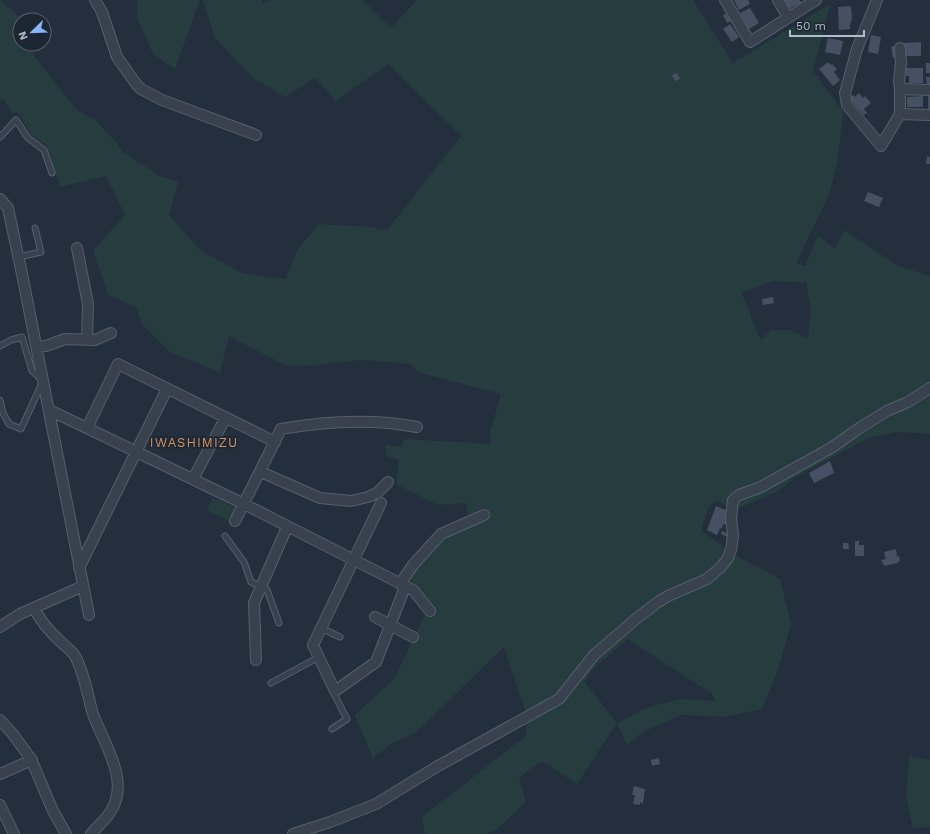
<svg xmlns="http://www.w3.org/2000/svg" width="930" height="834" viewBox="0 0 930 834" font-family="'Work Sans',sans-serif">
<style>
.green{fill:#263c3f;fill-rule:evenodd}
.building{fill:#455162}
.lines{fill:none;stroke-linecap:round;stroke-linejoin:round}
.service-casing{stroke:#565f6c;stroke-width:7}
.minor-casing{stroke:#565f6c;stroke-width:12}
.service{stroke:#38414e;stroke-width:5}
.minor{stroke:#38414e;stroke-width:10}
.labels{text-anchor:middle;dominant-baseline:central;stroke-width:3.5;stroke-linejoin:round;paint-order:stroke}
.neighbourhood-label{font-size:13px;letter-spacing:1px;fill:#d59563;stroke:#1d2633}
</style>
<rect width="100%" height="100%" fill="#242f3e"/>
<path class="green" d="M0,0L23,20H20V44H30L28,48L31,52L76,109L95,120L116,142L123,152L158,175L178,182L169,215L200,250L242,273L285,279L298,249L319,224L370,227L387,230L461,136L388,64L336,101L315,78L285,97L253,78L215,38L203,0H261L264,4L269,0H363L391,28L417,0H693L706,21L733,63L830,4L813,71L843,111L841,134L837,163L830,193L796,263L805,266L818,235L835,249L844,230L898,266L930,276V434L897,432L869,438L799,475L776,492L734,510L717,501L709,506L701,530L738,557L780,579L791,624L778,670L762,709L725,717L681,715L653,727L640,734L627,745L617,723L577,784L542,761L519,777L526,802L496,830L487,834H425L422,817L526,736V713L504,647L415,733L392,743L373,758L355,715L394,679L425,615L434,611L410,578L422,561L446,537L487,519L482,509L468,515L466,503L438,505L396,484L399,460L386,456L385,444L402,447L404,439L491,444L490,432L501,394L420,373L411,364L361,360L308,366L285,365L229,336L220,372L170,352L142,324L136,307L108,294L93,251L125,215L106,176L60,187L47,146L32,135L17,112L13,114L4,100L0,101ZM774,281L806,283L811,309L808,338L790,330H771L761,340C752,325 750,307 741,293ZM628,639L712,694L715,701L681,699L648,707L617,723L584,681L597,665Z
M137,0H200L175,69L153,54L137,18Z
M213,497L234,507L235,510L230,522L207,510Z
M909,756L930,760V827L913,828L906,797Z"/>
<path class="building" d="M734,0H748L750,4L739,10Z
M783,0H800L801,3L788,9Z
M850,6V7H851L852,17L851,23H850V29L839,30L838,7Z
M750,8L759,23L749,29L740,13Z
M726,14L731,21L727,23L723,15Z
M730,24L739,37L732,42L723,29Z
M871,35L881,37L878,54L868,52Z
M828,38L843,41L840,55L825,52Z
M921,42V56H905L904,43Z
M895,46L897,57L893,58L891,47Z
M828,62L830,65L832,64L837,69L834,72L840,80L833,86L819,69Z
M926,63H930V73H926Z
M906,68H923V83H909V76H906Z
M677,73L680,79L675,81L672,75Z
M926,77H930V86H927Z
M859,93L863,98L865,96L871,103L864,109L867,113L864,115L849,98L853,95L855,97Z
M928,95H930V109H928Z
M923,96V107H907V97Z
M927,156L930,157V164H926Z
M868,192L883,198L879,207L864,201Z
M773,297L774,303L763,305L762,299Z
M830,461L834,473L814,483L809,473Z
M716,506L728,511L725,518L728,519L726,524H724L721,529L720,528L717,535L707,530Z
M722,531L729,534L727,537L721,534Z
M855,541H859V545H864V556H855Z
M843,543H848L849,549H843Z
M896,549L897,557L899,556L900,561L897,563L885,566L883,564L881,560L886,559L884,552Z
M659,758L660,764L652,766L651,760Z
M634,786L645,789L643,803L640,802V805L633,804L635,795H632Z"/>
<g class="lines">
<g class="service-casing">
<path id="service" d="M0,137L16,120L28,138L44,150L52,173
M19,257L41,252L35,228
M0,346L11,340L22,337L32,371L43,381L21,429L9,424L3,413L0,400
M225,536L244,562L251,582L267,590L279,623
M321,628L340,637
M271,683L319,657
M332,729L347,719L333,692H334"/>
</g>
<g class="minor-casing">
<path id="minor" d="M95,0L102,12L117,57L137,85L141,89L162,100L256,135
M725,0L750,42L816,0
M778,0L785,12
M877,0L857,49L845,93L847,105L881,146L900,114L930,115
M900,48L901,63L899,81L900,89
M900,114V89L930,90
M0,199L8,208L22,274L89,615
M77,248L88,304L87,340
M37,347L46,346L65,339L95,340L111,333
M49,410L87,428L244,504L413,590L430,611
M87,428L118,364L275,442
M261,472L320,498L351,501L368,497L377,493L388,482
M193,479L226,417
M381,503L313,645L335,691L376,662L405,587
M235,521L281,429C326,421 371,418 417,427
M79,568L167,389
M400,584L413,565L441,534L484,515
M34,608C40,621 51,633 62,643C66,647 72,651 75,656C85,674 87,694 93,714C104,745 132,782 109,814C104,821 97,827 91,834
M375,617L413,637
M0,627L20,614L83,586
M256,660L254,603L287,527
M0,720L12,733L31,759L53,811L66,834
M0,774L32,760
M0,805L14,834
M293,834L330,822L376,804L438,766L559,699L594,655L637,618L658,602L668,596L707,579L721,567L728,558L731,550L733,535L731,518L733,500L739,495L761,487L831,448L861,427L887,411L908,402L930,388"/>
</g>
<use href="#service" class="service"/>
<use href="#minor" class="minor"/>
</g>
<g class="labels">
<g class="neighbourhood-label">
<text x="194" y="442">IWASHIMIZU</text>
</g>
</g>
<g transform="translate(32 32) rotate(247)"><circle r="19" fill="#1d2633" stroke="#59626f"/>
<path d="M0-3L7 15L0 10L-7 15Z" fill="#8ab4f8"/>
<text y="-6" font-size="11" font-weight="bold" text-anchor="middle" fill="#b4bcc9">N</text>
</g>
<path d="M790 30v6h74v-6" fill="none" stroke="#b4bcc9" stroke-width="2"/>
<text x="796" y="30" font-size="12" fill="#b4bcc9" stroke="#1d2633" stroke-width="3" paint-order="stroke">50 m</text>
</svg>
